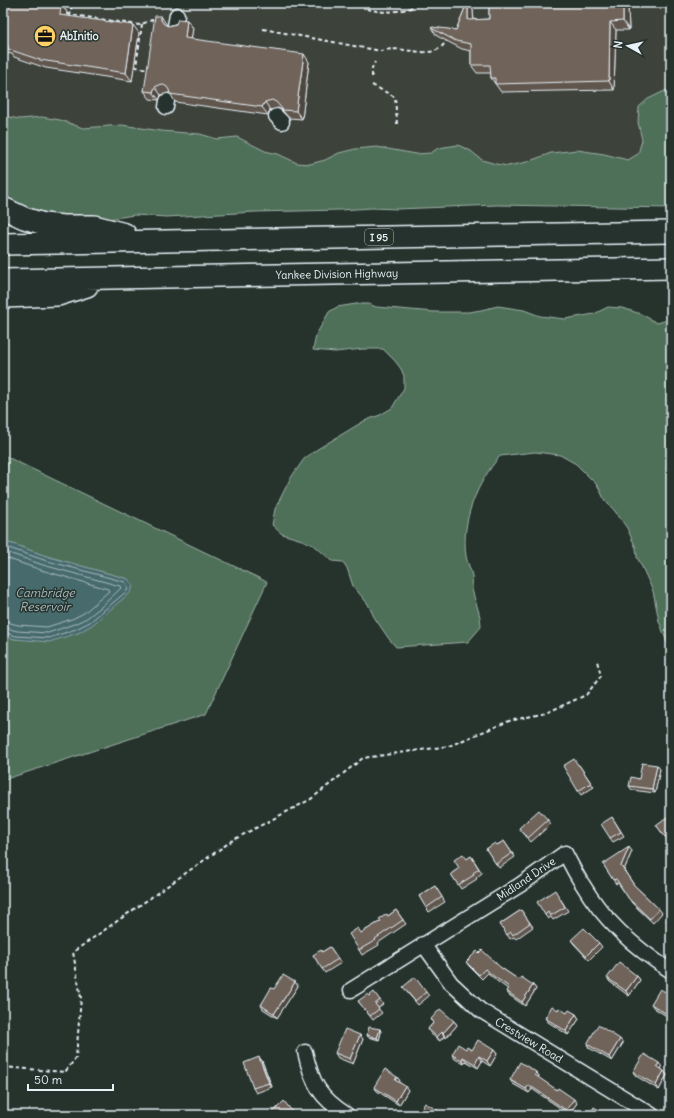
<svg xmlns="http://www.w3.org/2000/svg" width="674" height="1118" viewBox="0 0 674 1118" font-family="Delius,sans-serif">
<style>
.built{fill:#3c423a}
.green{fill:#507059;stroke:#9cb0a8}
.water{fill:#476a6d;stroke:#87a0a5}
.lines{fill:none;stroke-linecap:round;stroke-linejoin:round}
.shore{stroke:#a8bbc0;stroke-width:1}
.minor-casing{stroke:#e8f1f8;stroke-width:17}
.highway-casing{stroke:#e8f1f8;stroke-width:24}
.path{stroke:#e8f1f8;stroke-width:2;stroke-dasharray:4 3;stroke-linecap:butt}
.minor{stroke:#26332d;stroke-width:14}
.highway{stroke:#26332d;stroke-width:21}
.wall{fill:#60564d;stroke:#e8f1f8}
.shaded-wall{fill:#4e463f;stroke:#e8f1f8}
.building{fill:#70645a;stroke:#e8f1f8}
.labels{text-anchor:middle;dominant-baseline:central;stroke-width:3;stroke-linejoin:round;paint-order:stroke}
.shield{fill:#26332d;stroke:#aeb8bb;stroke-width:1}
.shield-label{font-size:10px;font-weight:bold;fill:#e8f1f8}
.poi-label{font-size:11px;font-weight:bold;fill:#e8f1f8;stroke:#26332d;text-anchor:start}
.street-label{font-size:11px;fill:#e8f1f8;stroke:#26332d}
.water-label{font-size:12px;font-style:italic;fill:#a8bbc0;stroke:#26332d}
</style>
<rect width="100%" height="100%" fill="#26332d"/>
<filter id="ink" filterUnits="userSpaceOnUse"><feTurbulence type="fractalNoise" baseFrequency=".025" numOctaves="2"/><feDisplacementMap in="SourceGraphic" scale="8" xChannelSelector="R" yChannelSelector="G"/><feConvolveMatrix kernelMatrix="1 2 1 2 8 2 1 2 1" color-interpolation-filters="sRGB"/></filter>
<g filter="url(#ink)">
<path class="built" d="M3,3H671V174L3,164Z"/>
<path class="green" d="M671,88V208L497,205L397,209L372,208L340,210L255,212L167,217L134,215L109,219L85,220L46,215L10,202L3,197V116L20,119L42,117L60,120L83,128L122,125L161,131L200,134L217,139L237,137L265,151L278,154L297,163L310,164L325,160L339,153L355,149L377,147L416,154L431,153L438,148L458,145L471,151L482,160L496,164L508,166L527,162L551,153L577,150L604,154L628,160L638,154L642,140L638,122L639,107L648,99Z
M356,304H369L376,307L434,312H469L481,310L498,306L524,310L540,316L565,319L594,314L608,307L622,308L641,314L657,323L671,319V653L659,621L653,591L642,567L637,557L636,548L627,528L614,510L605,501L598,486L576,464L560,455L535,452L500,456C477,483 461,520 466,556C467,563 471,569 472,576C473,580 472,585 472,589C475,602 481,614 481,627L468,642L396,647L389,639L374,617L368,604L353,586L347,568L343,562L332,561L315,546L302,540L282,534L272,525L275,509L290,479L304,459L316,450L364,421L380,415L392,408L404,388V376L401,369L395,361L383,349H363L335,352L313,350L316,335L329,312L337,307Z
M3,455L267,582L206,714L3,780V636L15,639L66,636L78,633L133,585L128,579L46,556L13,544L3,542Z"/>
<path class="water" d="M3,542L13,544L46,556L128,579L133,585L131,592L92,625L78,633L49,642L15,639L3,636Z"/>
<g class="lines">
<path class="shore" d="M3,546L44,560L125,582L128,587L127,591L90,622L76,629L49,638L16,636L3,632
M3,551L43,565L120,586L121,588L101,607L87,618L74,624L48,633L17,631L3,627
M3,557L41,570L108,589L109,591L84,613L72,619L47,627L18,625L3,621"/>
<g class="minor-casing">
<path id="minor" d="M175,26L177,15
M166,107L167,101
M276,116L282,122
M423,944L451,983L480,1010L652,1115
M351,990L520,885L565,853C571,864 576,875 583,885C604,921 636,949 671,971
M305,1052C312,1083 319,1097 347,1115"/>
</g>
<g class="highway-casing">
<path id="highway" d="M3,208L24,218L44,224L63,226H94L125,234
M3,244L671,232
M3,280L671,268
M3,297L58,295L87,286"/>
</g>
<path class="path" d="M367,9C386,14 405,12 422,3
M67,14L139,25L152,20L156,21
M70,16L72,3
M142,24L136,67L148,69
M263,29L381,51C404,43 435,65 447,39
M372,77V68L375,62
M372,85L395,97L397,124
M3,1067L65,1072L76,1058L81,998L73,952L233,840L311,799L363,758L449,746L509,721L546,713L586,695L601,676L597,661"/>
<use href="#minor" class="minor"/>
<use href="#highway" class="highway"/>
</g>
<path class="wall" d="M6,3H63L62,6L67,12L66,16L139,33L132,81L46,68L14,57L12,54L6,53L3,49V24Z
M467,3H468L473,10L474,20L489,19V3H632V7H628L629,30H616L614,90L501,92L491,78V73H477L471,65V51L462,49L437,36L431,28L456,30Z
M187,20L193,28L191,39L309,62L302,119L289,118L282,110L278,108L270,110L268,115L175,102L170,93H168L161,95L159,100L150,99L144,91L167,25V26H168Z
M578,765H579L594,787L581,795L578,791Z
M660,769L655,793L632,790L629,786L639,779Z
M612,817L624,836L613,842L610,838Z
M548,820L551,824L531,842L519,828Z
M671,822V842L670,843L656,825Z
M504,841L515,857L499,868L486,849L497,845Z
M632,851L624,870L634,885L659,909L662,913L653,923L632,903L618,883L616,884L603,864Z
M471,856L482,873L476,878L477,879L461,889L451,874L459,868L467,859Z
M435,886L445,902L429,912L419,896Z
M558,895L568,911L553,920L551,917L548,919L545,915Z
M396,910L406,924L378,943L379,945L362,955L359,950L361,933L381,921Z
M521,910L533,927L516,939L514,937L510,939L500,924Z
M571,940L599,943L602,947L589,960L574,944Z
M330,947L341,963L325,973L313,955L322,952Z
M479,953L519,980L533,985L536,989L525,1006L509,995L506,991L508,989L498,982L488,973L482,979L469,966L466,962Z
M637,976L640,980L629,996L610,982L607,978Z
M298,986L277,1018L263,1009L261,1005L274,989Z
M406,991L426,992L429,996L418,1005Z
M671,995V1019L654,1008L651,1004Z
M380,1000L383,1004L378,1008L382,1013L373,1020L358,1001Z
M558,1010L567,1013L576,1014L579,1019L568,1035L548,1022L545,1018Z
M431,1019L454,1021L457,1025L446,1038L444,1036L440,1041L431,1034L428,1029L433,1023Z
M380,1029L381,1032L379,1040L368,1037L367,1035Z
M363,1039L353,1064L338,1058L335,1053Z
M623,1043L612,1061L589,1048L587,1044Z
M466,1049L472,1050H494L497,1054L490,1066L482,1061L478,1068L466,1061L464,1064L455,1059L452,1055Z
M259,1057L262,1061L272,1087L256,1093L253,1088Z
M662,1067L661,1069L664,1071L667,1075L659,1090L636,1076L633,1072Z
M536,1072L539,1076L538,1078L577,1103L569,1114L532,1089L529,1093L513,1084L510,1080Z
M397,1077L400,1081L399,1082L408,1090L399,1105L377,1091L374,1087Z"/>
<path class="shaded-wall" d="M56,3H63L62,6L67,12L65,23L60,15Z
M468,3L473,10L474,28L468,20Z
M623,3H625L628,7L629,30L623,21Z
M629,3H632V7Z
M161,16L167,25V28L161,20Z
M187,20L193,28L190,47L185,38Z
M610,22L616,30L614,90L609,81Z
M133,25L139,33L132,81L126,73Z
M304,54L309,62L302,119L296,111Z
M155,87L161,95L159,100L153,92Z
M265,102L270,110L268,115L262,107Z
M657,765L660,769L655,793L652,789Z
M629,847L632,851L624,870L621,866Z
M637,976L640,980L629,996L626,991Z
M295,982L298,986L277,1018L274,1014Z
M533,985L536,989L525,1006L522,1002Z
M576,1014L579,1019L568,1035L566,1031Z
M454,1021L457,1025L446,1038L443,1033Z
M380,1029L381,1032L379,1040L377,1038Z
M442,1032L444,1036L440,1041L437,1037Z
M360,1035L363,1039L353,1064L350,1059Z
M620,1039L623,1043L612,1061L609,1057Z
M494,1050L497,1054L490,1066L487,1061Z
M479,1056L482,1061L478,1068L475,1064Z
M259,1057L262,1061L272,1087L269,1083Z
M463,1057L466,1061L464,1064L462,1060Z
M659,1063L662,1067L660,1071L657,1066Z
M664,1071L667,1075L659,1090L656,1085Z
M536,1072L539,1076L538,1079L535,1075Z
M397,1077L400,1081L398,1084L395,1080Z
M529,1085L532,1089L529,1093L526,1089Z
M405,1086L408,1090L399,1105L396,1101Z
M574,1099L577,1103L569,1114L566,1110Z"/>
<path class="building" d="M6,3H56V4H61L60,15L133,25L126,73L40,60L8,49V46L3,45V24Z
M467,3H468V20L489,19V3H623V21L610,22L609,81L495,84V78H491L490,65H471V44L456,41L431,28L432,27L456,30Z
M155,16H161V20L164,24L168,26L176,24L178,19L187,20L185,38L304,54L296,111L283,110L276,102L272,100L265,102L262,107L170,94L169,90L167,87L162,84L155,87L153,92L144,91Z
M671,735V746L666,741Z
M574,759L578,765H579L591,783L578,791L563,766Z
M642,763L657,765L652,789L629,786L631,777L639,779Z
M539,810L548,820L528,838L519,828Z
M612,817L621,832L610,838L601,824Z
M667,817L671,822V836L667,839L656,825Z
M504,841L512,853L496,864L486,849L495,843L497,845Z
M629,847L621,866L634,885L659,909L650,919L629,899L616,879L613,880L603,864Z
M463,854L467,859L471,856L479,869L473,873L474,875L458,885L451,874L459,868L454,860Z
M435,886L442,897L426,908L419,896Z
M555,890L565,907L550,916L548,912L545,915L537,902Z
M396,910L403,920L375,939L376,940L359,950L349,934L358,928L361,933L381,921L379,919L387,914L388,916Z
M521,910L530,923L513,935L511,932L507,935L500,924Z
M671,915V931L667,927L670,924L666,921Z
M584,928L599,943L586,956L571,940Z
M330,947L338,959L322,969L313,955L321,950L322,952Z
M482,950L500,967L519,980L521,977L533,985L522,1002L506,991L509,987L496,978L485,969L479,975L466,962L477,951L479,953Z
M619,962L637,976L626,991L607,978Z
M283,975L295,982L274,1014L261,1005L271,988L274,989Z
M415,977L426,992L415,1001L403,987Z
M660,989L671,995V1015L670,1016L651,1004Z
M374,992L380,1000L375,1004L379,1009L370,1016L358,1001L368,994L369,996Z
M552,1006L558,1010L559,1008L567,1013L569,1010L576,1014L566,1031L545,1018Z
M440,1009L454,1021L443,1033L442,1032L437,1037L428,1029L434,1022L431,1019Z
M598,1025L620,1039L609,1057L587,1044Z
M369,1027L380,1029L377,1038L367,1035Z
M345,1029L360,1035L350,1059L335,1053Z
M478,1040L494,1050L487,1061L479,1056L475,1064L463,1057L462,1060L452,1055L458,1044L466,1049L467,1047L472,1050Z
M644,1054L659,1063L657,1066L664,1071L656,1085L633,1072Z
M259,1057L269,1083L253,1088L244,1063Z
M520,1062L536,1072L535,1075L557,1090L558,1088L574,1099L566,1110L529,1085L526,1089L510,1080Z
M385,1069L397,1077L395,1080L405,1086L396,1101L374,1087Z
M284,1101L295,1115H276L273,1112Z
M425,1103L446,1115H418Z
M594,1107L607,1115H589Z"/>
</g>
<defs>
<g id="office-disc" transform="scale(1.15)"><circle r="9.5" fill="#ffd166" stroke="#26332d"/><path d="M-6-3h4V-5.5h4V-3h4V5H-6ZM-1-4.5V-3h2v-1.5ZM-6 0V1H6V0Z" fill="#111"/></g>
</defs>
<g fill-rule="evenodd">
<use href="#office-disc" x="45" y="36"/>
</g>
<g class="labels">
<rect class="shield" x="365" y="229" width="28" height="16" rx="3"/>
<g class="shield-label">
<text x="379" y="237">I 95</text>
</g>
<g class="poi-label">
<text x="60" y="36">AbInitio</text>
</g>
<g class="street-label">
<text transform="translate(337 274) rotate(-1)">Yankee Division Highway</text>
<text transform="translate(526 879) rotate(-34)">Midland Drive</text>
<text transform="translate(529 1040) rotate(31)">Crestview Road</text>
</g>
<g class="water-label">
<text x="45" y="592">Cambridge<tspan x="45" dy="14">Reservoir</tspan></text>
</g>
</g>
<rect width="674" height="1118" fill="none" stroke="#26332d" stroke-width="16"/>
<rect x="8" y="8" width="658" height="1102" fill="none" stroke="#e8f1f8" stroke-width="1.5" filter="url(#ink)"/>
<g transform="translate(628 46) rotate(278)" stroke="#26332d" stroke-width="3" paint-order="stroke">
<path d="M0-3L7 15L0 10L-7 15Z" fill="#e8f1f8"/>
<text y="-6" font-size="11" font-weight="bold" text-anchor="middle" fill="#e8f1f8">N</text>
</g>
<path d="M28 1084v6h85v-6" fill="none" stroke="#e8f1f8" stroke-width="2"/>
<text x="34" y="1084" font-size="12" fill="#e8f1f8" stroke="#26332d" stroke-width="3" paint-order="stroke">50 m</text>
</svg>
